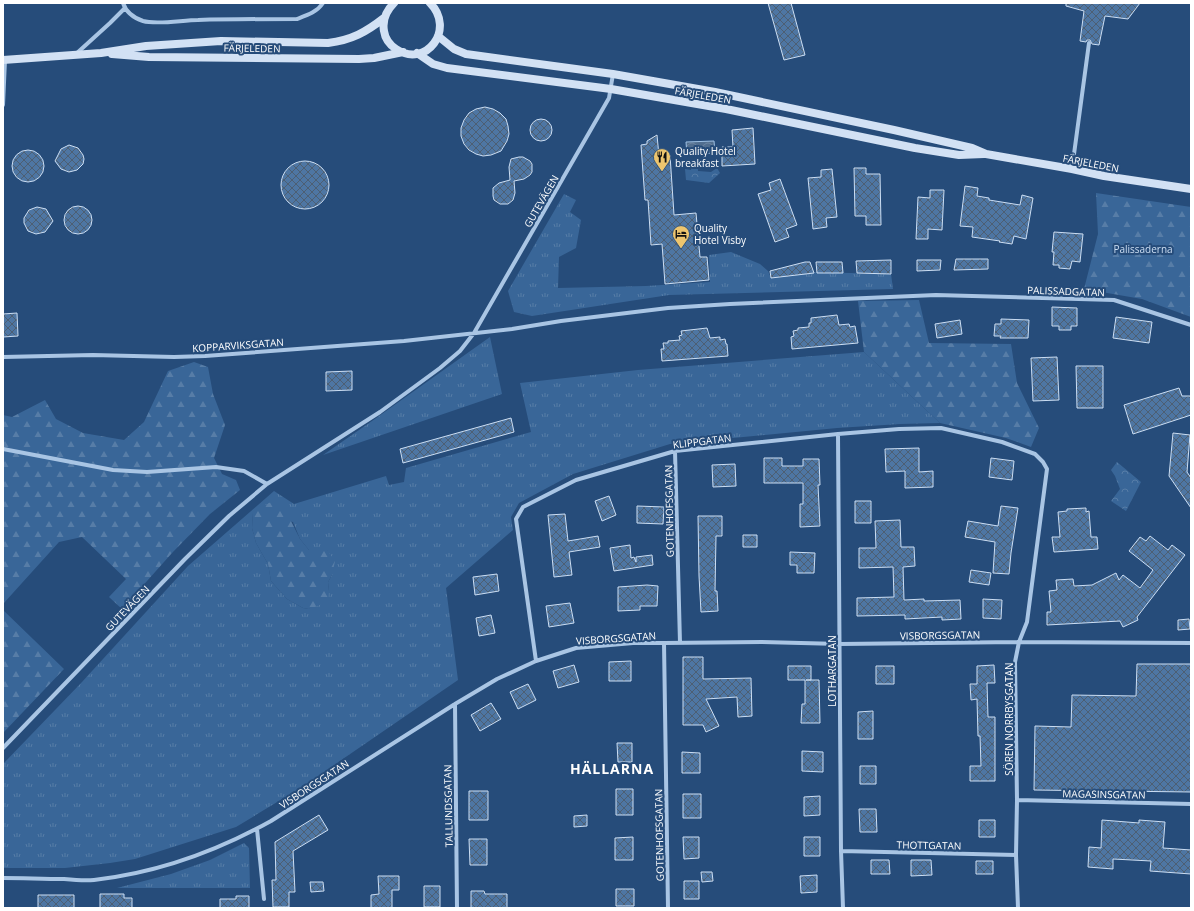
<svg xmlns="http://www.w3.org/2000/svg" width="1194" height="911" viewBox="0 0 1194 911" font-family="'Open Sans',sans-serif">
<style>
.grass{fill:url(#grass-tufts);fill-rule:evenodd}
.forest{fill:url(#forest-firs)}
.park{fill:url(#park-crowns)}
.water{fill:url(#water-waves);stroke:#9dc0e4}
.building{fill:url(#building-cross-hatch);stroke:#ccdef3}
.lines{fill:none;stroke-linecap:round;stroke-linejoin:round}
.street{stroke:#a9c5e4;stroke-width:4}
.secondary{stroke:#d2e1f4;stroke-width:8}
.labels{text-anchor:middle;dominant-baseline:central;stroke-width:4;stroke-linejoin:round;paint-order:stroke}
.street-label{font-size:10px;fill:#fff;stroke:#264c7a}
.poi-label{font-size:10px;fill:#fff;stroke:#264c7a;text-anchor:start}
.park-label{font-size:10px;fill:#ccdef3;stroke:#264c7a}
.district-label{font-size:14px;font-weight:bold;letter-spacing:1px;fill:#fff;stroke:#264c7a}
</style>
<defs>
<pattern id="grass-tufts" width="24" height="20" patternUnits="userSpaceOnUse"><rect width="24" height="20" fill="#396698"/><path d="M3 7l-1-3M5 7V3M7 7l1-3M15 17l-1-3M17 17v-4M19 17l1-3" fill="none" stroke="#577da7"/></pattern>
<pattern id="forest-firs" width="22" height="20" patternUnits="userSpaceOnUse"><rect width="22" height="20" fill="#396698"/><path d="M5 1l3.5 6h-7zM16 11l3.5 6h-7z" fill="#577da7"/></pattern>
<pattern id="park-crowns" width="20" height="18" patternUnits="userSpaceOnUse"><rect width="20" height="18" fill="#396698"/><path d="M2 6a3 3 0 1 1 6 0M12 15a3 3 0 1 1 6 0" fill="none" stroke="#577da7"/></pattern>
<pattern id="water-waves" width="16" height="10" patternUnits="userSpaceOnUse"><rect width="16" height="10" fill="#516e8f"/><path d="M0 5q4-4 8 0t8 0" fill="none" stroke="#6b84a0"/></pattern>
<pattern id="building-cross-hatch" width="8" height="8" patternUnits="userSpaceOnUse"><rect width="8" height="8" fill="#4e76a3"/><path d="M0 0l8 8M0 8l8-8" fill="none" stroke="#4d5f73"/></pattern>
</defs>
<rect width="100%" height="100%" fill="#264c7a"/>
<path class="grass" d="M564,194L576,200L570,212L581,220L576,248L559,257L558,288L646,286L710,282L709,255L731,252L760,264L768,271L771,278L808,272L891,274L893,289L669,295L532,316L514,312L508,291Z
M490,337L502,394L323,455L372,421Z
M864,352L940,423L900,424L837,428L670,444L573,474L519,503L511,517L513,530L446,588L458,680L302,787L236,827L135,859L110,863L65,868H3V764L82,682L188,566L274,491L294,504L386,476L389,485L404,482L406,468L531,432L520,383L638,370ZM253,513L293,522L300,539L309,550H327L332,575L328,582L329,591L309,609L303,608L287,599L271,581L268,564L256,543L252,528Z
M244,843L249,848L250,888H117L171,874L210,860Z"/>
<path class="forest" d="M1096,193L1191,207V317L1142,299L1084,289L1098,234Z
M919,300L929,343L1011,344L1017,383L1039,428L1031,447L1006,438L940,423L864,352L858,301Z
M194,362L208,367L213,394L225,425L214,458L222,474L236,480L240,490L210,514L172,553L122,609L109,597L126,579L82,537L59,542L3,604V415L12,417L45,400L56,419L83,433L124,440L144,422L168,371Z
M274,500L283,505L300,539L309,550H327L335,561L332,575L328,582L329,591L328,602L309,609L303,608L287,599L271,581L268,564L256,543L252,528L253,513Z
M3,610L64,669L3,733Z"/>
<path class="park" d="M692,165L698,166V171L711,172L717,168L720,173L709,183L686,180L685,169L691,170Z
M1117,462L1141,482L1126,511L1111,501L1120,489L1115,476L1111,470Z"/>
<path class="water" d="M714,141L715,153L687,155L686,142Z"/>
<path class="building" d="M768,3H791L805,55L784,60Z
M1066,3H1140L1128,19L1105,16L1099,45L1092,44L1090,40H1087L1086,42L1080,41L1084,11L1066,6Z
M485,107L493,109L500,113L506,119L508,126L509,134L507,141L501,151L491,155L483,156L476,154L469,150L464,144L461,136V128L464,120L469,113L476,109Z
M530 130a11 11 0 1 1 22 0a11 11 0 1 1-22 0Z
M753,128L755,164L722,166V147H733L732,130Z
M657,135L659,156L670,155L674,215L696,213L700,257H707L709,280L665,284L662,244L651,245L648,200H645L641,145L647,144V141Z
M69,145L78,148L83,155L84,159L83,164L77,170L69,172L61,169L55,161L61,149Z
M12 166a16 16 0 1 1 32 0a16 16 0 1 1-32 0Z
M519,157H523L530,161L532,164V172L530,175L524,179L514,181L515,193L513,200L508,204H500L494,200L493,196V188L499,183L510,180L509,167L511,159Z
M281 185a24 24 0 1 1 48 0a24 24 0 1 1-48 0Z
M854,168H866V174H880L881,225H866V216H855Z
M832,169L837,217L826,218L827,227L813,229L808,178L821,177V170Z
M780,179L797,225L786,229L789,237L775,242L758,194L771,190L769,183Z
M965,186L978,188L977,196L989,198V200L1020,205L1022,195L1033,198L1026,239L1014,236L1012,244L999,242L1000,241L972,237L973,227L960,226Z
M930,190H944L942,230L928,229V239H916L918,197L930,198Z
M64 220a14 14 0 1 1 28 0a14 14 0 1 1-28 0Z
M37,207L46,209L53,221L45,232L36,234L28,231L24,223V218L29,210Z
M1054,232L1083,234L1080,262L1072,261L1070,269L1059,268V265H1053L1054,252H1052Z
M956,259H988V269L954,270Z
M891,260V274L857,273L856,261Z
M917,260H941L940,270L917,271Z
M805,262H810L814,273L771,278L770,271Z
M816,262H842L843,273H817Z
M1052,307L1077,308V326H1071V330H1059V326H1052Z
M17,313L18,336L3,337V314Z
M837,315L839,325L849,324L850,327L855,326L858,343L792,349L791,337L794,336L793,331L798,330V328L809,327V323H811V318Z
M1116,317L1152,322L1149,343L1113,338Z
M1001,319L1029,320L1028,338H1000L1001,336H994L995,324H1001Z
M960,320L962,334L937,338L935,324Z
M707,328L710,338L720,337V340L725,339L726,344H727L728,356L662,361L661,349H664L663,343H668V341L680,340L679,336L682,335L681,331Z
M1057,357L1059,400L1033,401L1031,358Z
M1076,366H1103V408H1077Z
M352,371V390L326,391V372Z
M1179,388L1182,396H1191V415L1133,434L1124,405Z
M511,418L514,432L403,463L400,449Z
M1173,433L1190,435L1187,472L1191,478V508L1169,476Z
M919,448V472L933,471V487L905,488V471L886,472L885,449Z
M764,458H782V466H803V459H819L820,485H818L820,526L800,527V504H803V483H764Z
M991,458L1014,461L1012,480L989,477Z
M735,464L736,486L713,487L712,465Z
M609,496L616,515L602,521L595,501Z
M855,501H871V523H855Z
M637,506L664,507L663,524L637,523Z
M1001,506L1018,508L1011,553L1009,574L993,573L995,542L965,537L968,521L998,526Z
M1086,508V512L1089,511L1091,537H1097L1098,549L1054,552L1052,537H1060L1058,512L1067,511V509Z
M565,514L568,541L598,536L600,547L569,552L572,575L554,577L548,515Z
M698,516H722V536H716L715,591H717L718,611L701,612L699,576Z
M900,520L901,547H914L915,566L903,567L904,600L924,599V601L960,600L961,619L942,620V617L905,619V615L857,616V598L894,597L893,567L859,568V548H876L875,521Z
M743,535H757V547H743Z
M1150,536L1168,550L1172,545L1185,555L1137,617L1138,620L1123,627L1120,621L1047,625V612H1051L1049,591L1057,590L1056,580L1073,579L1074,586L1092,585L1116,573L1119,580L1123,575L1140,588L1153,570L1129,551L1140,537L1146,541Z
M630,545L631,558L634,557L636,562V557L652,555L653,565L614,571L610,548Z
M790,552L815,553L814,573H797V565H790Z
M971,570L991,573L989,585L969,582Z
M497,574L499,591L475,595L473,577Z
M647,585L658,586L657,606H640V610L618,611V587Z
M983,599L1002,600L1001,619L983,618Z
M570,603L574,623L549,627L546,606Z
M491,615L495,633L479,636L476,618Z
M1189,619L1190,629L1178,630V620Z
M683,657H703V679L751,678L752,716L738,717L737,697L706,699L719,726L706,732L703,725H683Z
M631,661V681H609V662Z
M1137,664H1191V792L1034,790L1035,726L1071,727L1072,695L1136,696Z
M574,665L579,682L558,688L553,671Z
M994,665L995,683H987L988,717H995V781H970V766H981L980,736H978L977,699L971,700L970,684H977V666Z
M788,666H811V680H806H819L820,723H801L802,704H805V680H788Z
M876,666H894V684H876Z
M528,684L536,700L518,709L510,692Z
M491,703L501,719L480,731L471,715Z
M873,711V739H858V712Z
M617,743H632V762H618Z
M802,751L823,752V772L802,771Z
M682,752L700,753V773H682Z
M860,766H876V784H860Z
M616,789H633V815H616Z
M469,791H488V820H469Z
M683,794H701V818H683Z
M820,796V815L804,816V797Z
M859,809H876L877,832H860Z
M319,815L328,830L293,851L295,892H289V907H273L272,880H276L275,842Z
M587,815V826L574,827V816Z
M979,820H995V837H979Z
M1102,820L1139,823V820L1165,822L1163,848L1191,850V874L1150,871L1151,861L1113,859V869L1088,867L1089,847L1101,848Z
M633,837V860H615V838Z
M683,837H699V858L684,859Z
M804,837H820V856H804Z
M469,839H487V865H470Z
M871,860H889L890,874H871Z
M911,860H931L932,875L911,876Z
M976,861H993V874H976Z
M701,872H712L713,881L702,882Z
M817,875V892L801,893L800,876Z
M378,876H399V890H392V908H371V895L379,894Z
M684,881H699V899H684Z
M310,882H323L324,891L311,892Z
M424,886H440V907H424Z
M616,889H634V906H616Z
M471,891H484L485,894H507V908H471Z
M100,894H124V898H132V908H100Z
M38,895H74V908H38Z
M236,896H249V908H220V899H236Z"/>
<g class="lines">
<path class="street" d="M123,3C126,12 134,18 143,21C157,25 183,20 198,20C231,19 264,19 297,19C308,15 317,12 323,3
M77,53L110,23L125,8
M3,105L5,60
M1072,169L1089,43
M3,357L93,355L174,357L205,356L404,341L512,329L561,321L668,308L730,304L936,295L1114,300L1191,325
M838,434L841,851L843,908
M3,449L113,470L147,472L216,467L244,471L267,484
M675,451L680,643
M664,643L668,908
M536,661L516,519L523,507L576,480L675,451L838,434L899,429L941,428L1002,442L1035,454L1043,462L1047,469L1027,622L1019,642L1015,662L1017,800L1016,855L1018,908
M455,704L457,908
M3,748L185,559L229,516L267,484L380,412L440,368L460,351L474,333L609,98L613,74
M1017,800L1191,804
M257,829L264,899
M841,851L1016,855
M3,878C23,878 43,879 64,879C74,880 84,881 94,880C156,873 217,851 271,821L455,704L497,679L536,661L576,648L633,643H664L762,642L840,644L1019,642L1191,643"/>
<path class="secondary" d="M394,3C386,11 382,20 384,31C385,38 390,45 396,49C426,69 456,29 430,3
M438,36L454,49L466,54L613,74L715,92L894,130L972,148L986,154L1072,169L1104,176L1191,189
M417,53L433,64L447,68L611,89L726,109L915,148L959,155L984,154
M112,54L149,57L359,59L374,58L403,52
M3,60L101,53L146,46L221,41L328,43C352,40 366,32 384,18"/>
</g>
<defs>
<g id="restaurant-pin" transform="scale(0.9)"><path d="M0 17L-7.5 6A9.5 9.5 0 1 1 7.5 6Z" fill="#edc56e" stroke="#264c7a"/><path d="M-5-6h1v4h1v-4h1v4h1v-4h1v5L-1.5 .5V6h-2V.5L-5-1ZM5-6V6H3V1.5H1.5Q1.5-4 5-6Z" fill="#111"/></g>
<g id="hotel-pin" transform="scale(0.9)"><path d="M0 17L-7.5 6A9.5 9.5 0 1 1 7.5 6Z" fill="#edc56e" stroke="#264c7a"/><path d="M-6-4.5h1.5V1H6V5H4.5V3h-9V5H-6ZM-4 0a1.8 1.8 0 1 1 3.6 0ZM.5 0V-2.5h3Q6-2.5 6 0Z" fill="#111"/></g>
</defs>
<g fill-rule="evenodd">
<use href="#restaurant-pin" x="662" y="157"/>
<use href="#hotel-pin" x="681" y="234"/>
</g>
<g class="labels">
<g class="street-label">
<text transform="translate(252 48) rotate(1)">FÄRJELEDEN</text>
<text transform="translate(703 95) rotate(10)">FÄRJELEDEN</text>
<text transform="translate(1091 163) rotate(11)">FÄRJELEDEN</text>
<text transform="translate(541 201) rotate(-60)">GUTEVÄGEN</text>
<text transform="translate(1066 291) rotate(2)">PALISSADGATAN</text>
<text transform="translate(238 345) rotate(-4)">KOPPARVIKSGATAN</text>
<text transform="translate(702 441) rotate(-7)">KLIPPGATAN</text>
<text transform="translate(669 511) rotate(-91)">GOTENHOFSGATAN</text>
<text transform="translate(127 608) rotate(-46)">GUTEVÄGEN</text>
<text transform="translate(940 635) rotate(-1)">VISBORGSGATAN</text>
<text transform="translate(616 638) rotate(-4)">VISBORGSGATAN</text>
<text transform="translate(832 671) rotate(-90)">LOTHARGATAN</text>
<text transform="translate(1009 719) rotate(-90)">SÖREN NORRBYSGATAN</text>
<text transform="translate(314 784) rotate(-33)">VISBORGSGATAN</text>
<text transform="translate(1104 794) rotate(1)">MAGASINSGATAN</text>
<text transform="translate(448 806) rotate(-91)">TALLUNDSGATAN</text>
<text transform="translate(659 835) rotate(-91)">GOTENHOFSGATAN</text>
<text transform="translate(929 845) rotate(1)">THOTTGATAN</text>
</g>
<g class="poi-label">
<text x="675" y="151">Quality Hotel<tspan x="675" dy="12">breakfast</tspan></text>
<text x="694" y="228">Quality<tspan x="694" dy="12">Hotel Visby</tspan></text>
</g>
<g class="park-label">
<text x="1143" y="249">Palissaderna</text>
</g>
<g class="district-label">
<text x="612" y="768">HÄLLARNA</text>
</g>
</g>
<rect width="1194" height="911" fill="none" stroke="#ffffff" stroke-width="8"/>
</svg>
